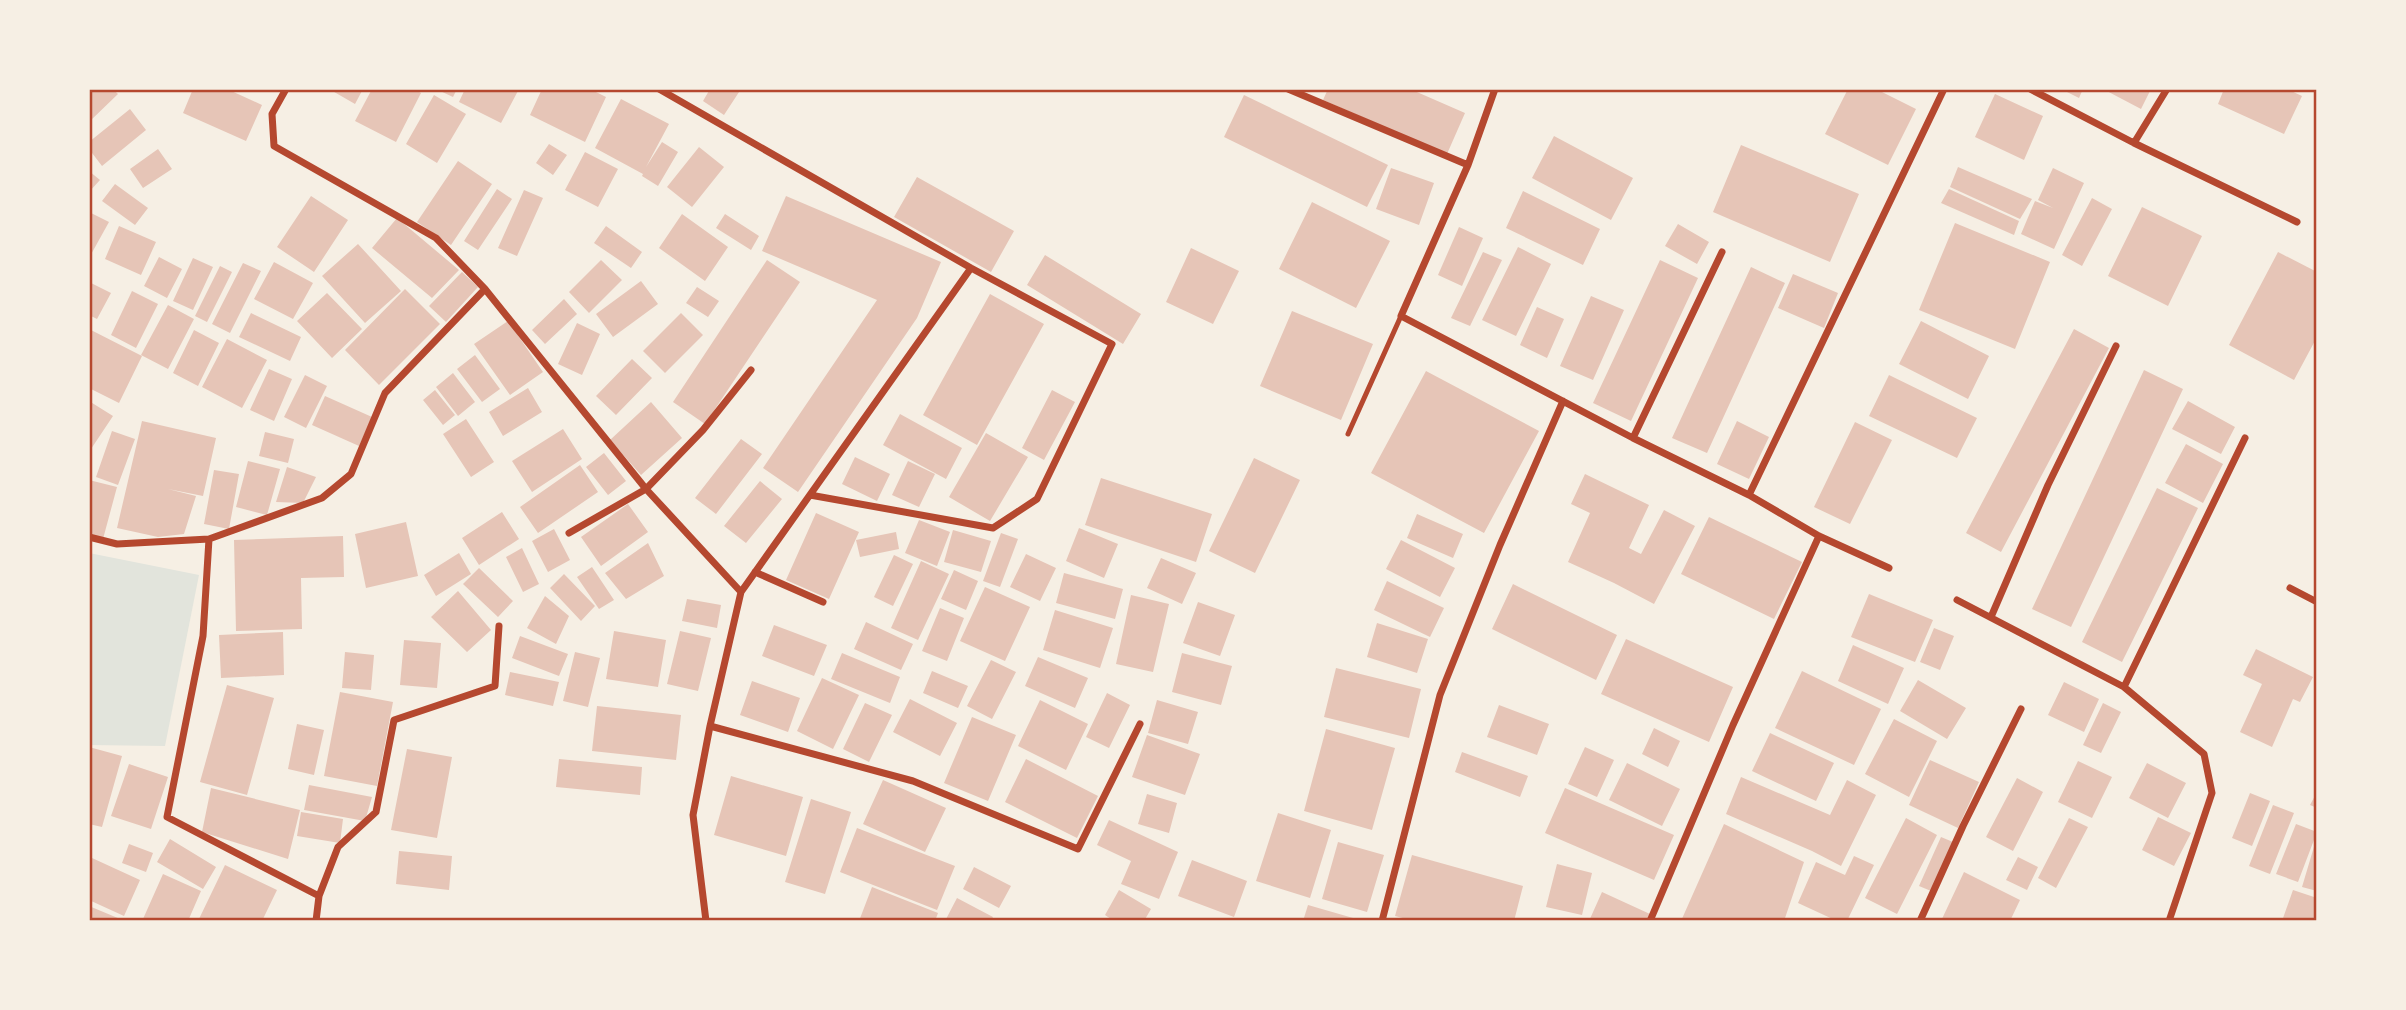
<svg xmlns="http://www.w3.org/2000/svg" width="2406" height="1010" viewBox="0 0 2406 1010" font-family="Signika,sans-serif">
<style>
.green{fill:#e2e4dc}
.building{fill:#e6c5b7}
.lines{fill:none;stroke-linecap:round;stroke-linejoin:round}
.service{stroke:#b5482f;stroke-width:5}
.minor{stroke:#b5482f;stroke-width:7}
.neatline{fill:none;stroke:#b5482f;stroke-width:2.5}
</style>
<rect width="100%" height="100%" fill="#f6efe4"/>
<path class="green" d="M89,553L199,575L165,746L89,745Z"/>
<path class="building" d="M89,89H113L118,94L89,122Z
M193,89H227L262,105L246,141L183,113Z
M329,89H363L355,104Z
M372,89H414L421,93L396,142L355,121Z
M436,89H457L453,97Z
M465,89H519L501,123L459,102Z
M542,89H590L606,97L585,142L530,115Z
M710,89H741L724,115L703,101Z
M1328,89H1410L1465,113L1447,154L1323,100Z
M1848,89H1876L1916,109L1888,165L1825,134Z
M2061,89H2083L2079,98Z
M2103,89H2151L2141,109Z
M2224,89H2287L2302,96L2284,134L2218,104Z
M1995,94L2043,116L2024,160L1975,137Z
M434,95L466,114L437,163L406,144Z
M1244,95L1388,165L1367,207L1224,137Z
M621,99L669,124L646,167L662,142L678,152L658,186L642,176L643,174L595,148Z
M130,109L146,130L102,166L89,149V142Z
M1554,136L1633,178L1611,220L1532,178Z
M549,144L567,155L553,175L536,163Z
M1741,145L1859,194L1830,262L1713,212Z
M699,147L724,167L692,207L667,187Z
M158,149L172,169L143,188L130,169Z
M585,152L618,169L598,207L565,190Z
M458,161L492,184L451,245L417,222Z
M1958,167L2032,199L2020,219L1950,187Z
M1391,168L1434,183L1419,225L1376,209Z
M2053,168L2084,183L2054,249L2021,234L2035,201L2053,208L2038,200Z
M89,171L100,180L89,192Z
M917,177L1014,231L991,272L894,217Z
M115,184L148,208L135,225L102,201Z
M497,189L512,199L478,250L464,241Z
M1949,189L2019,221L2014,235L1941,203Z
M524,190L543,198L517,256L498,248Z
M1523,191L1600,229L1583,265L1506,228Z
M311,196L348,220L314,272L277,247Z
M786,196L941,262L917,318L798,492L763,468L877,300L762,251Z
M2092,198L2112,209L2082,266L2062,255Z
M1312,202L1390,241L1356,308L1279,269Z
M2142,207L2202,236L2168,306L2108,276Z
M89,212L109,222L89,258Z
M682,214L728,247L705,281L659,248Z
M725,214L759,236L751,250L716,228Z
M397,218L459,270L432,298L372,248Z
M1955,223L2050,262L2015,349L1919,310Z
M1678,224L1709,242L1697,264L1665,246Z
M119,226L156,242L141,275L105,259Z
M606,226L642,252L631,268L594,243Z
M1459,227L1483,238L1462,286L1438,275Z
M358,244L401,291L365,323L322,276Z
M1518,247L1551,264L1516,336L1482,320Z
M1191,248L1239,271L1213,324L1166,302Z
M1483,252L1502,260L1470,326L1451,318Z
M2278,252L2317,272V337L2294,380L2229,345Z
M1045,255L1141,314L1123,344L1027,285Z
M159,257L182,269L167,298L144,286Z
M193,258L213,267L193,310L173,301Z
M601,260L622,280L589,313L569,292Z
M767,260L800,282L705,424L673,402Z
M1660,260L1698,278L1631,421L1593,403Z
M274,262L313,283L293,319L254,299Z
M243,263L261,271L230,333L212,324Z
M220,266L232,272L207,322L195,316Z
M1751,267L1785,283L1707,453L1672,438Z
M462,272L478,287L446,322L429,306Z
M1793,274L1838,293L1824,328L1778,308Z
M641,281L658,304L613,337L596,314Z
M89,282L111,293L97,319L89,315Z
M697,287L719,301L708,317L686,303Z
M405,289L440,324L379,385L345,350Z
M132,291L158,304L136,348L111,335Z
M327,293L362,329L332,358L297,321Z
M990,294L1044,324L977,445L923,415Z
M1591,296L1624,310L1593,380L1560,366Z
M564,299L577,314L545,344L532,330Z
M168,305L194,319L168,369L141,355Z
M1537,307L1564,319L1547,358L1520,345Z
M1292,311L1373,344L1341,420L1260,386Z
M251,313L301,337L290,361L239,337Z
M681,313L703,335L665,373L643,351Z
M508,321L543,372L510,395L474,344Z
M1921,321L1989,356L1968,399L1899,364Z
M577,323L600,334L582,375L558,364Z
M89,329L142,356L119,403L89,388Z
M2074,329L2109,348L2001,552L1966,533Z
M194,330L219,343L198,386L173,373Z
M227,339L267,360L242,408L202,387Z
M475,355L500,389L482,402L457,369Z
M632,359L652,378L616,415L596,396Z
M269,369L292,379L274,421L250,410Z
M2144,370L2183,389L2071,627L2032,609Z
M1426,371L1539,431L1484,533L1371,473Z
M453,373L475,402L458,416L436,387Z
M305,375L327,386L306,428L284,417Z
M1889,375L1977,418L1957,458L1869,416Z
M528,388L542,412L503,436L489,412Z
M435,390L455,415L443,425L423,400Z
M1052,390L1075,402L1044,460L1022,448Z
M325,396L372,417L359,446L312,425Z
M89,401L113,416L89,452Z
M2188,401L2235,427L2221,454L2172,429Z
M651,402L682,438L641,475L610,440Z
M900,414L962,448L946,479L883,445Z
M466,419L494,462L471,477L443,434Z
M142,421L216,438L203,496L168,489L196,496L184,534L158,537L117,528Z
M1737,421L1769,437L1749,479L1717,464Z
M1855,422L1892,440L1850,524L1814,507Z
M563,429L582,459L532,492L512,461Z
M112,431L135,439L118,485L96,477Z
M265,432L294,439L288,463L259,456Z
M986,433L1028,457L990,521L949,497Z
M741,439L762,454L716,514L695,498Z
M2186,444L2223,464L2203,503L2165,483Z
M604,453L626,481L608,495L586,467Z
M855,457L890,474L877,501L842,484Z
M1254,458L1300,480L1255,573L1209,551Z
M248,461L280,469L267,515L236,507Z
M908,461L935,474L919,507L892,495Z
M580,465L598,492L538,533L520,507Z
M287,467L316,477L303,503L276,502Z
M214,470L239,474L229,529L204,524Z
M1585,474L1649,505L1629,548L1641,554L1664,510L1695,526L1654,604L1614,583L1568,562L1590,513L1571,504Z
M1101,478L1212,514L1196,562L1085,525Z
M89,480L117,487L103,539L89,535Z
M760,481L782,499L746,543L724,526Z
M2157,488L2198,508L2122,662L2082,642Z
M628,504L648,532L601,566L581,537Z
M502,512L519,539L479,565L462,538Z
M816,513L859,532L829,599L786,580Z
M1417,514L1463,534L1453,558L1407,538Z
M1709,517L1802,562L1774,619L1681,574Z
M919,520L950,532L937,566L905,553Z
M406,522L418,576L366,588L355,534Z
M1079,528L1118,544L1104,578L1066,561Z
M554,529L570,560L548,572L532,541Z
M953,530L991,541L981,572L944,562Z
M896,532L899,549L860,557L856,540Z
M1001,533L1018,539L1000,587L983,581Z
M343,536L344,577L301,578L302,629L236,631L234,540Z
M1401,540L1455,568L1440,597L1386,569Z
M648,543L664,576L626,599L605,573Z
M522,548L539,584L523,592L506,557Z
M459,553L471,574L436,596L424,575Z
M1026,554L1056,568L1040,601L1010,587Z
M894,555L913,564L893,606L874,597Z
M1161,558L1196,573L1182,604L1147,588Z
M921,561L949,574L918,640L891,628Z
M592,567L614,600L599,609L577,577Z
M479,568L513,601L498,617L463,584Z
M954,570L978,581L966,610L941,599Z
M1064,573L1123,589L1115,619L1056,603Z
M564,574L595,606L581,621L550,588Z
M1387,581L1444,608L1430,637L1374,610Z
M1513,584L1617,635L1596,680L1492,629Z
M985,587L1030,607L1005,661L960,641Z
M458,591L491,630L467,652L431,617Z
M1869,594L1933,620L1915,662L1851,637Z
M1131,595L1169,604L1153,672L1116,664Z
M545,596L569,616L556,644L527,628Z
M687,599L721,605L717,628L682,621Z
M1198,602L1235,615L1220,656L1183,643Z
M940,608L964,618L947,661L922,651Z
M1055,610L1113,628L1100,668L1043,650Z
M866,622L913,644L901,670L854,649Z
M1377,623L1428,639L1417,673L1367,657Z
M774,625L827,645L814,676L762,656Z
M1934,628L1954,636L1940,670L1920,662Z
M614,631L666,640L658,687L606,679Z
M680,631L711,638L698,691L667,684Z
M283,632L284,675L221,678L219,635Z
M520,636L568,654L559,676L512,658Z
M1626,639L1733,687L1709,742L1601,694Z
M404,640L441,643L437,688L400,685Z
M1853,645L1904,668L1888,704L1838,681Z
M2256,649L2313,677L2300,702L2293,699L2272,747L2240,732L2262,684L2243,675Z
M345,652L374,655L371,690L342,688Z
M575,652L600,658L588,707L563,701Z
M842,653L900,677L890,703L831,679Z
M1182,653L1232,666L1221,705L1172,692Z
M1038,657L1088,678L1075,708L1025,686Z
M991,660L1016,672L992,719L967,706Z
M1336,668L1421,689L1409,738L1324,717Z
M932,671L968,686L958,708L923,693Z
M1802,671L1881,709L1854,765L1775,728Z
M510,672L559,682L553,706L505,695Z
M822,678L859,695L833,749L797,731Z
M1918,680L1966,708L1947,739L1900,711Z
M752,681L800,698L788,732L740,715Z
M2064,682L2099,699L2084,732L2048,715Z
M227,685L274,698L247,795L200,782Z
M340,692L393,702L377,786L324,776Z
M1107,693L1130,705L1109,748L1086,737Z
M910,699L957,723L940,756L893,732Z
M1040,700L1088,724L1066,770L1018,746Z
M1157,700L1198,712L1188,744L1148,733Z
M865,703L892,715L869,762L843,749Z
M2103,703L2121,712L2101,753L2083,745Z
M1499,705L1549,724L1537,755L1487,737Z
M597,706L681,715L676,760L592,751Z
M972,717L1016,735L988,801L944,783Z
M1894,719L1937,741L1909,797L1865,774Z
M297,724L324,730L314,775L288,769Z
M1654,728L1680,741L1668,767L1642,754Z
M1326,729L1395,748L1372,830L1304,811Z
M1770,733L1834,763L1816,801L1752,771Z
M1147,735L1200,754L1185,795L1132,777Z
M89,747L122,756L102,827L89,824Z
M1585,747L1614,760L1597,797L1568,784Z
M407,749L452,757L437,838L391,830Z
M1462,752L1528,776L1520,797L1455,772Z
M559,759L642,767L640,795L556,787Z
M1026,759L1098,796L1077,838L1005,802Z
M1930,760L1979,782L1958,828L1909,805Z
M2078,761L2112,777L2092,818L2058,802Z
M1627,763L1680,789L1662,826L1609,800Z
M2147,763L2186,783L2168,818L2129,798Z
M129,764L168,777L151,829L111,816Z
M731,776L803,797L786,856L714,835Z
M1741,777L1830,815L1847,780L1876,795L1841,866L1812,851L1726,814Z
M2017,778L2043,792L2013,851L1986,837Z
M883,780L946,808L925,852L863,824Z
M309,785L372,797L365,821L304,810Z
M211,788L300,810L288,859L202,832Z
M1565,788L1674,835L1654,880L1545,833Z
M2317,792V808L2310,805Z
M2250,793L2270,801L2252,846L2232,838Z
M1147,794L1177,803L1169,833L1138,824Z
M811,799L851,812L825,894L785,882Z
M2273,805L2294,813L2270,874L2249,866Z
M301,812L343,819L340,843L297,836Z
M1278,813L1331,830L1310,898L1256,881Z
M2158,817L2191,833L2174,866L2142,850Z
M1906,818L1937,835L1897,914L1865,898Z
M2069,818L2088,827L2056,888L2038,878Z
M1109,820L1178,852L1159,899L1121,884L1131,861L1097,845Z
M1724,824L1804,862L1784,921H1681Z
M2296,824L2317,832L2298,882L2276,874Z
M857,828L955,866L937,910L840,872Z
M1941,837L1953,842L1931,891L1919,886Z
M170,839L216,867L203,889L157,862Z
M2316,840H2317V891L2302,887Z
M1338,842L1384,855L1367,912L1322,899Z
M129,844L153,853L146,872L122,863Z
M399,851L452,856L449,890L396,884Z
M1412,855L1523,886L1514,921H1414L1395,916Z
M1854,856L1874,865L1847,921H1837L1798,903L1816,862L1845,875Z
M2018,857L2038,867L2027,890L2006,880Z
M92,858L140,880L124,916L89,900V864Z
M1192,860L1247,881L1234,917L1178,896Z
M1557,864L1592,873L1582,915L1546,907Z
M225,865L277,890L262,921H198Z
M974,867L1011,886L999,908L963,889Z
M1964,872L2020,900L2010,921H1941Z
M163,874L201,891L188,921H147L143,919Z
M872,887L938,913L935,921H859Z
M1119,890L1151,909L1144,921H1114L1105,915Z
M2293,890L2317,898V921H2282Z
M1602,892L1650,914L1647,921H1589Z
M957,898L993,917L991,921H945Z
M1308,905L1360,920V921H1303Z
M89,906L125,921H89Z"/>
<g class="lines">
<path class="service" d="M1348,434L1401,316"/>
<path class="minor" d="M286,89L272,114L274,146L436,238L485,289L646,489L741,592
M659,89L971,268L1112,344L1037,499L993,528L810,495
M1288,89L1468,165
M1495,89L1468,165L1401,316L1633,438L1749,495L1819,536L1889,568
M2030,89L2134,143L2167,89
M2134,143L2297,222
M1633,438L1722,252
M1749,495L1944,89
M569,533L646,489L703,430L751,370
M89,537L117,544L209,539L322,498L351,474L385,393L485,289
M209,539L203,636L167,817L319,896L316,921
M755,572L823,602
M2290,588L2317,602
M1957,600L2124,687L2204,754L2212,793L2169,921
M1991,617L2048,485L2116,346
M2124,687L2245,438
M710,726L913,781L1078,849L1140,724
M319,896L338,847L376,812L394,720L495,686L499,626
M706,921L693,815L710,726L741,592L971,268
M1382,921L1440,695L1500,545L1563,401
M1650,921L1733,725L1819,536
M1920,921L1963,826L2021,709"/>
</g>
<rect width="2406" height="1010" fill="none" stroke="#f6efe4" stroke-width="182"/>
<rect x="91" y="91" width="2224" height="828" class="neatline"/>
</svg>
